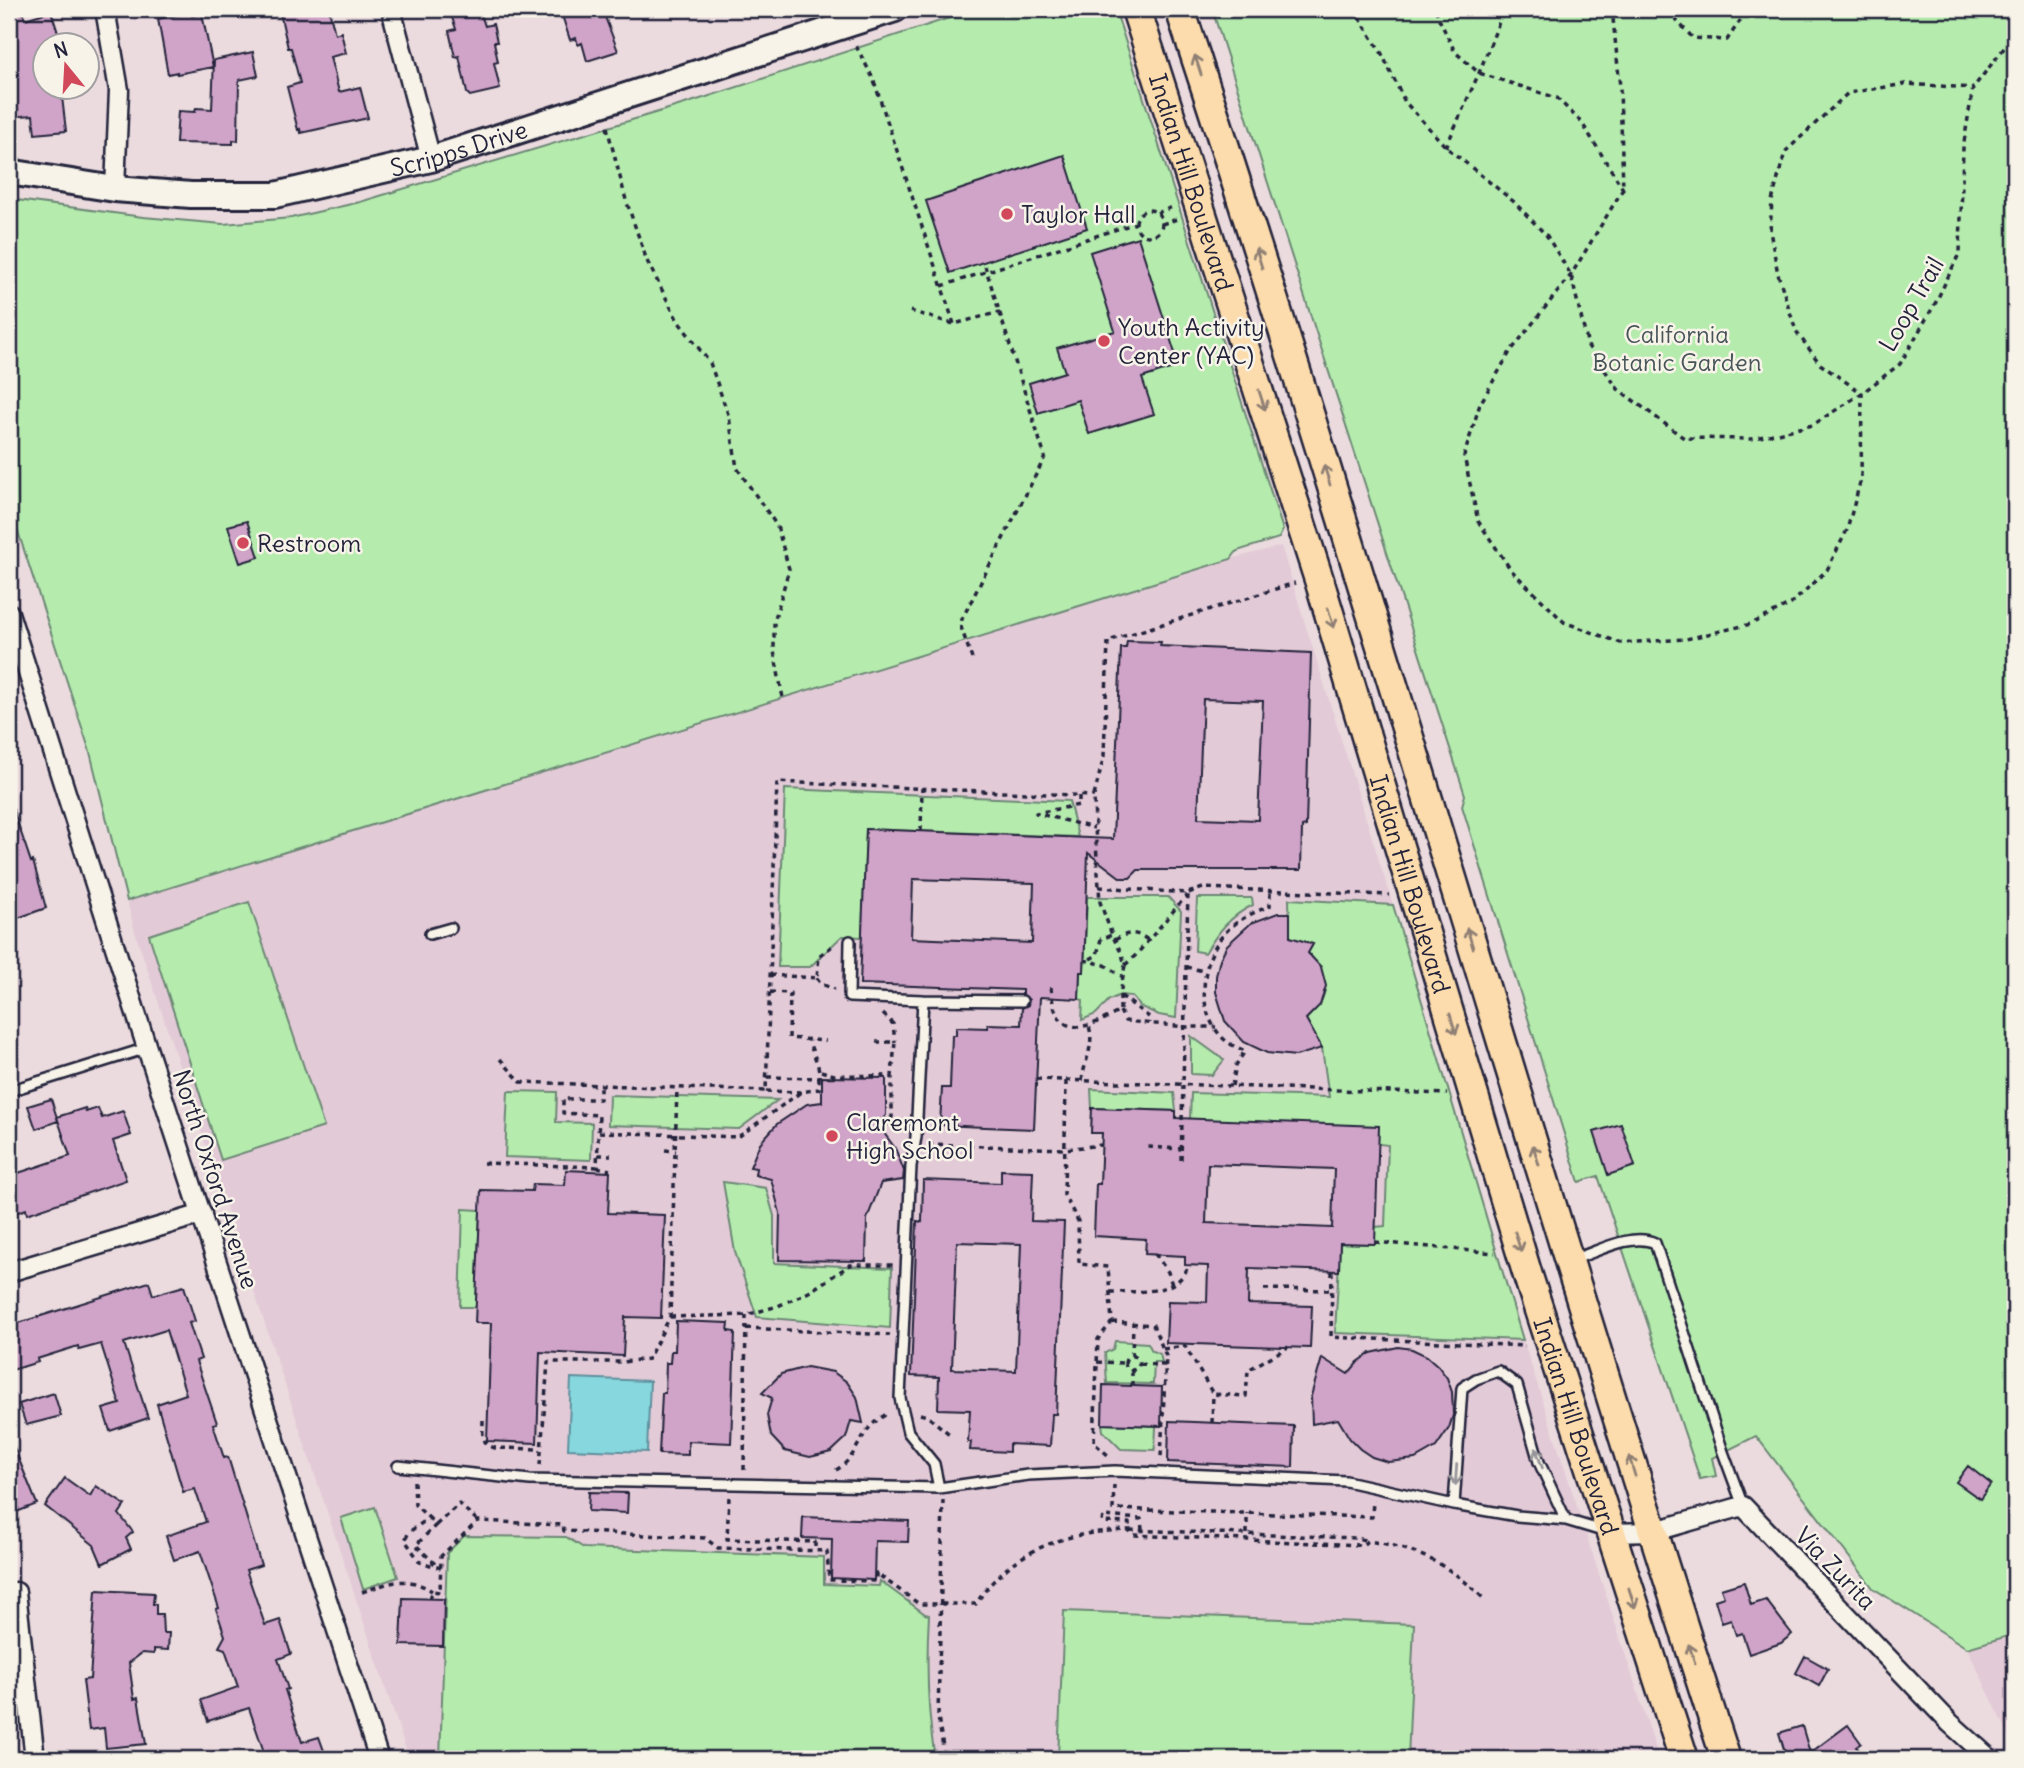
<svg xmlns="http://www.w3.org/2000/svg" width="2024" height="1768" viewBox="0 0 2024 1768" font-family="Delius,sans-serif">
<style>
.built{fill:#e3cad7}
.green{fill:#b5ecae;stroke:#6c8774;stroke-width:2}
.water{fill:#87d8de;stroke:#5f8f9d;stroke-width:2}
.building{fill:#d0a4c8;stroke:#22223b;stroke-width:2;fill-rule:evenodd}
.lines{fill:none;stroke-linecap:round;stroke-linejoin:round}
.lane-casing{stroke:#22223b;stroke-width:14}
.street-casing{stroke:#22223b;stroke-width:23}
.secondary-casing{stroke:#22223b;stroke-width:30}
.primary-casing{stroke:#22223b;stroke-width:33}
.path{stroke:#22223b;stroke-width:3.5;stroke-dasharray:5 5;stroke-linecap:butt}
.lane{stroke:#f7f3e8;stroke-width:9}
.street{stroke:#f7f3e8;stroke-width:18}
.secondary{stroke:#f7f3e8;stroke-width:24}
.primary{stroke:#fcdcac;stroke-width:28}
.oneway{stroke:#8f7f74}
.oneway2{stroke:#97959a}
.poi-dot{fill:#d1495b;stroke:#f7f3e8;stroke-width:2.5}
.labels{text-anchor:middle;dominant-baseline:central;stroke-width:5;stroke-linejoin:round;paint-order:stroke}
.street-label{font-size:24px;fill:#22223b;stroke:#f7f3e8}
.poi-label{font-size:24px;fill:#22223b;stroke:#f7f3e8;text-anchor:start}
.park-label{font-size:24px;fill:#475458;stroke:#f7f3e8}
</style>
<rect width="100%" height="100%" fill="#ebdbde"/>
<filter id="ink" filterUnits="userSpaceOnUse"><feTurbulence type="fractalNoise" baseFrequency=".0143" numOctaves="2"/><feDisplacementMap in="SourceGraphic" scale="14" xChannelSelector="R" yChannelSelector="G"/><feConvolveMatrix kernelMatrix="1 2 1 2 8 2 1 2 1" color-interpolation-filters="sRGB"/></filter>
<g filter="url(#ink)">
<path class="built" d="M1281,546L1393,905L1523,1340L1658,1755L1655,1756V1759H409L135,932L127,901L1231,559Z
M2015,1634V1740L2009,1735L1967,1648Z"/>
<path class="green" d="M977,9H1115L1283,530L1279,538L1237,551L1231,559L127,901L90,752L9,504V199L143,217L223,224L291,218L360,202L688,103Z
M1212,9H2015V1634L1967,1648L1873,1588L1756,1436L1712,1458L1716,1476L1700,1479L1598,1176L1579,1182L1462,806L1465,795Z
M785,789L1069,801L1078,837L866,829L862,937L842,936L810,967H778Z
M1087,897H1168L1181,911L1176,1018L1159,1015L1141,1007L1131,996L1120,995L1109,1000L1096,1014L1082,1020L1083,1000L1079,999L1080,972L1084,971Z
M1197,898H1252L1253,905C1230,916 1218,932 1205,953L1195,951Z
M1289,899L1393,905L1523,1340L1335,1333L1340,1243L1374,1244L1375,1227L1385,1226L1388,1145L1190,1119L1191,1093L1329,1097L1322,1048L1306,1019C1331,996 1331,978 1308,953L1313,944L1290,937Z
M249,902L324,1127L221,1160L149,935Z
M1191,1036L1224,1060L1212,1075L1191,1074Z
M1091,1089L1174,1093L1176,1111L1092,1108Z
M508,1091L557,1092L556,1122L592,1123L591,1160L505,1157Z
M609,1095L778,1100L739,1129L608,1125Z
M723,1182L766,1188L774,1216V1263L892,1268L890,1328L757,1317L735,1252Z
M463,1209L480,1210L476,1307H460Z
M1115,1341L1148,1343L1152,1351L1160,1354L1162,1362H1154L1153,1384L1107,1383L1105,1353L1113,1349Z
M1102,1424L1156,1426L1155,1450L1121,1449L1103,1431Z
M375,1507L398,1577L363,1589L341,1518Z
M464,1536L566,1537L584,1548L824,1557V1584L879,1586L880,1581L925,1614L929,1615C926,1664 927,1710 935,1759H440L447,1553Z
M1064,1611L1414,1624L1408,1759H1058Z"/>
<path class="water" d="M571,1378L650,1381L647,1452L568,1449Z"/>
<path class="building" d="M9,9H22L25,19L51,11L60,39L46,43V88H61L66,131L35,134L33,115L9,117Z
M297,9H329L335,34L341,32L346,53L330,57L339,92L360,87L368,118L301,133L300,129L298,130L287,87L300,83L291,48H288L280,13Z
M449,9H479L485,26L493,24L497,42H494L498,62L494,63L500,89L470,96L467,93L459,56L455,57L449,31L456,29Z
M560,9H602L618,51L587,61L582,43L578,45L576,38L570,40Z
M191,12L192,16L202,14L213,67L177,74V72L168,74L158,19Z
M253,52L258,76L239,80L238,141L233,140V144L176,143L178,111L195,112L196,108L212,109L214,60Z
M1064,155L1087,228L950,273L926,201Z
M1138,237L1179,366L1142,378L1154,414L1089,434L1078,400L1038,413L1029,383L1065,372L1057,348L1115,331L1090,252Z
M247,521L259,557L240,563L228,526Z
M1127,641L1161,642L1160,646L1311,653L1306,826L1302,827L1301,870H1138L1130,878H1121L1088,853L1084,972H1080L1079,999L1040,997L1034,1129L940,1125L942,1088H950L952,1035H956V1027L988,1028V1024L1021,1025L1022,1008L1028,1005L1029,1000L1022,994V990L860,984L866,829L1113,839L1121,648H1126ZM1203,699L1263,701L1258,820L1198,818ZM913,879L1034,883L1032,943L911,938Z
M12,806L31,862L33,861L46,908L9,921V807Z
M1278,913H1290V937L1313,944L1308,953L1321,967L1326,986L1320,1005L1306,1019L1322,1048L1296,1056L1267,1053L1244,1042L1225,1021L1216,992V976L1220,959L1227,945L1251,923Z
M822,1077L886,1078V1115L878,1125L895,1148L904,1171L903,1180L881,1183L867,1219L866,1261L779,1260L780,1213L771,1179L755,1175L756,1168L750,1167L760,1143L777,1124L807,1104L822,1102Z
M51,1099L58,1121L36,1129L28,1106Z
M85,1108L86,1112L98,1108L102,1118L123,1111L131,1135L113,1141L126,1180L27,1214L26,1209L13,1214L9,1201V1176L70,1156L57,1117Z
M1092,1108L1176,1111V1118L1379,1126L1375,1244L1340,1243L1339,1271L1249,1268L1248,1304L1312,1306L1310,1348L1166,1343L1168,1301L1207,1302L1208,1266L1185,1265V1256L1145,1254L1146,1239L1094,1236L1096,1184H1100L1102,1133H1091ZM1208,1164L1334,1169L1332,1228L1206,1223Z
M1621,1124L1635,1166L1608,1175L1594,1132Z
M566,1170L610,1172L608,1213L665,1215L661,1318L625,1317L623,1356L540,1352L537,1443L487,1441L491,1323H475L481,1190L532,1191L533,1184L565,1185Z
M1001,1170L1033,1171L1031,1221L1064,1222L1056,1414H1052L1050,1446L1009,1444V1452L970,1450L971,1442H968L970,1410L938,1409L939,1377L911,1376L917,1221L922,1222L923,1180L1001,1183ZM957,1242L1021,1244L1016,1371L952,1369Z
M149,1282L153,1295L184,1286L195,1321L189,1323L201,1359L196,1361L217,1423L213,1424L224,1458L228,1457L261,1565L246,1570L265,1625L280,1620L291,1654L278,1659L288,1689L285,1690L302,1742L319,1737L327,1759H262L261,1756L265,1755L249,1708L208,1721L201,1700L238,1687L225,1649L219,1647L225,1636L216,1609L219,1608L200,1551L174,1560L166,1536L206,1522L195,1489L183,1492L157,1404L186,1394L166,1330L124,1343L148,1418L110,1431L103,1409L120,1404L101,1344L79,1350L78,1346L37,1359L38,1362L9,1371V1326Z
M676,1321L729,1323L728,1331L735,1332L731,1443L688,1441V1455L659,1454L662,1393H665L666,1363H670L671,1351H675Z
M1398,1347L1412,1349L1427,1356L1438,1366L1447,1378L1452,1392L1453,1415L1449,1428L1436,1447L1415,1459L1388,1462L1372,1457L1360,1449L1350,1439L1338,1419L1312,1424L1311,1396L1322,1358L1348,1374L1358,1362L1371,1353Z
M807,1367L833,1372L847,1382L857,1397L863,1423L851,1421L846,1438L831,1452L810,1457L785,1451L771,1436L767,1415L772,1398L762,1393L781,1374Z
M1103,1385L1162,1387L1161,1426L1102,1424Z
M54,1393L61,1416L26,1425L19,1404Z
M1169,1421L1294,1426L1293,1467L1168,1462Z
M9,1435L37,1504L9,1515Z
M1968,1466L1991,1484L1980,1499L1956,1482Z
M65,1478L90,1496L96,1486L125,1505L119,1514L133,1532L126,1538L131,1549L102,1564L94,1545L45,1506Z
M589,1492L628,1493L627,1513L588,1511Z
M803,1517L909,1521L908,1542L875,1541L874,1580L831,1578L832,1539L802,1538Z
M1744,1582L1751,1605L1766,1600L1792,1634L1781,1643L1749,1654L1742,1633L1736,1635L1731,1620L1722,1623L1715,1600L1724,1597L1721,1589Z
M96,1590L154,1593L153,1604H156V1614H162L163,1633H169L168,1650L154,1649V1654L142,1653L129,1663L134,1699L138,1698L146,1744L106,1748L104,1728L89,1730L83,1680L90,1679Z
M403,1598L444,1599L443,1646L401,1645Z
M1805,1656L1828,1669L1819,1686L1796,1673Z
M1848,1725L1861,1743L1856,1747L1869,1759H1787L1779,1733L1802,1726L1810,1753Z"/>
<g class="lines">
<g class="lane-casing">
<path id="lane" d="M430,934L451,928
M850,941L849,997L923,1000L916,1137L911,1166L900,1398L908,1432L934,1464L939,1488
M923,1000L1022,1001
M9,1091L147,1048
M1574,1259C1597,1252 1632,1232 1655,1243L1723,1452L1743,1506
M398,1466L530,1480L939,1488L1028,1475L1115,1471L1346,1481L1454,1505
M1566,1520L1539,1462L1517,1385L1498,1371L1476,1379L1462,1388L1454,1505L1517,1516L1566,1520L1606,1532"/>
</g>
<g class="street-casing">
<path id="street" d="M105,9L119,90L115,189
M391,9L431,159
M9,613L147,1048L379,1759
M9,1272L202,1214
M1611,1533L1652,1532L1743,1506L1950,1723L1990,1759
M16,1592L35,1759"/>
</g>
<g class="secondary-casing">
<g id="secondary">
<path id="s1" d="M9,172L115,189L191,195H275L431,159L895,9"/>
</g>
</g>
<g class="primary-casing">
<g id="primary">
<path id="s2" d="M1136,9L1320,583L1528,1276L1684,1759"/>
<path d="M1180,9C1371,590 1537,1178 1726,1759"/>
</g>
</g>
<path class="path" d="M1354,9L1381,52L1405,102L1446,147L1513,201L1547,236L1571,275L1588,346L1618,389L1684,438L1751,439L1813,425L1862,393L1900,364L1936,302L1960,252L1963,148L1973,88L2015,34
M1436,9L1438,17L1455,52L1479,73L1557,98L1582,123L1623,189
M1612,9L1620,87L1623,189L1571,275L1510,352L1480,404L1464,456L1478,521L1511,570L1564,622L1621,643L1686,639L1751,624L1791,604L1827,570L1847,530L1861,479L1862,393L1820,364L1796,331L1778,274L1770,231L1772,201L1785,152L1848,93L1905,84L1973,88
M1681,9L1676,20L1693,38L1727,40L1748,9
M856,46L873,78L954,324
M607,127L626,200L647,261L678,321L710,363L729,417L737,468L777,526L789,569L774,622V651L783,698
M1446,147L1479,73L1501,17L1509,9
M1136 223a13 13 0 1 1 26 0a13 13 0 1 1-26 0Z
M1157,213L1175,206
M1162,224L1180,218
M942,286L1136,223
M910,311L954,324L1000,312
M972,659L961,627L962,619L1045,457L985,266
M1079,796V805L1036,813L1094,828
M921,831L922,788
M1099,887L1188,893L1203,888L1389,895
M1115,940C1128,932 1135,931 1148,940
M1090,959L1097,955L1101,939L1112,935
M1084,960L1105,965L1123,977
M1125,965L1136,955L1187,895
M1186,967L1204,971
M770,975L817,978L819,956L835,944
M817,978L821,984L835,989
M1051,987C1054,1040 1084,1031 1120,1011V995L1125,965L1122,954L1112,935L1100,902L1095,828L1094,796L1104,756L1108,641L1295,583
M770,992L790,993L789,1038L826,1041
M1121,996L1149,1017L1150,1023
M1120,1011L1125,1021L1185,1027H1216
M883,1014L893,1024L895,1042
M876,1042H895L892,1076
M500,1059L521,1082L766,1091L777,782L1094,796
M821,1071L834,1075L892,1076V1117L882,1131
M767,1077L819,1078C821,1067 812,1053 809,1041
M1036,1079L1447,1094
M1066,1081L1064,1195L1078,1221L1079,1264L1108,1267L1112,1322L1098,1339L1094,1443L1109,1456
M1082,1081C1084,1061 1095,1046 1089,1026
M1232,1086L1236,1065L1245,1051C1239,1048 1230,1045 1225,1040C1193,1012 1200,953 1231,927C1243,917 1257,911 1270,906V891
M766,1091L801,1092L819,1089V1078
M599,1132L738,1137L801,1092
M928,1144L1065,1149L1101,1145
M1148,1147L1181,1149
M665,1150L676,1151
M598,1155H611
M1181,1160L1188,893
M483,1163L597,1167L599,1115L563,1113V1099H600V1085
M597,1167L610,1170
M1375,1242L1495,1253
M1155,1254L1168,1272L1172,1285
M1332,1271L1331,1337L1525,1346
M1264,1289L1331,1290
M1110,1292C1136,1291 1178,1296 1188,1266
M670,1317L746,1315L778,1306L809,1292L850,1265H894
M1112,1322L1153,1325L1166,1356L1161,1457
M746,1328L890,1335
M1163,1349L1185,1346L1213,1394L1246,1396L1248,1370L1288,1347
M1125 1363a7 7 0 1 1 14 0a7 7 0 1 1-14 0Z
M1132,1356L1133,1323
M1097,1362L1125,1363
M1140,1364L1166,1365
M1132,1386V1370
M920,1414L927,1416L952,1436
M483,1420C483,1433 480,1444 495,1448L541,1449
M1212,1423L1213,1394
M540,1465L548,1362H622L648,1359L670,1317L677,1088
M744,1470L746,1315
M836,1470C855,1459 857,1442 870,1427C875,1421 882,1417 888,1413
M414,1481L415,1505L429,1518L409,1532L405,1540L420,1562L441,1568
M1114,1485L1113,1509L1372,1517L1373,1500
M729,1497L727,1539L815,1542V1549
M943,1500L938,1717L945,1759
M429,1518L436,1525L459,1504L478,1521
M436,1525L416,1545L437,1566
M1142,1530L1141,1519L1103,1516L1102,1522L1129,1523V1530L1357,1538L1368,1541
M1247,1534V1513
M362,1592C390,1583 405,1574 432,1591
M429,1598L432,1591L440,1592L441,1556L478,1521L563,1525L564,1531L705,1538L718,1548L827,1551L829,1580L876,1581V1573L919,1604H976C1010,1549 1068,1531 1129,1530L1133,1535L1362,1545L1368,1541C1414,1547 1450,1565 1483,1598"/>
<use href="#lane" class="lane"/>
<use href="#street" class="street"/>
<use href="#secondary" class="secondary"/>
<use href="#primary" class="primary"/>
</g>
<defs><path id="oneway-shaft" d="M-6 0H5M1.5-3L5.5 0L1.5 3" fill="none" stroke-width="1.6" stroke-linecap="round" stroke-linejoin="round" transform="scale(1.75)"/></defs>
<g class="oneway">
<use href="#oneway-shaft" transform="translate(1198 65) rotate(-108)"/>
<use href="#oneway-shaft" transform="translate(1259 258) rotate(-107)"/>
<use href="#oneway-shaft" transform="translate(1262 400) rotate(72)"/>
<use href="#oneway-shaft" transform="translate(1327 475) rotate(-107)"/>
<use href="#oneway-shaft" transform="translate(1331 618) rotate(73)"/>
<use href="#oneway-shaft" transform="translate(1470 938) rotate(-107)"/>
<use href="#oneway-shaft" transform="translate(1453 1024) rotate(73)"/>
<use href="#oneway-shaft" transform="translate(1536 1155) rotate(-107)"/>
<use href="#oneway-shaft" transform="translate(1518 1242) rotate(73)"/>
<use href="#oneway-shaft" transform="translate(1632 1466) rotate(-107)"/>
<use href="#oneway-shaft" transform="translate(1632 1598) rotate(72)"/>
<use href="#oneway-shaft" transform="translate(1692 1654) rotate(-108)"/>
</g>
<g class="oneway2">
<use href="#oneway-shaft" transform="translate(1539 1458) rotate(-109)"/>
<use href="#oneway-shaft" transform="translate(1456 1475) rotate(94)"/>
</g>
</g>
<g class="poi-dot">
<circle cx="1007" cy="214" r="7"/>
<circle cx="1104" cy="341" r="7"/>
<circle cx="243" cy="543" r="7"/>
<circle cx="832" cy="1136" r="7"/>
</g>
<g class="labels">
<g class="street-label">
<text stroke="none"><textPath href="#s1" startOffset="457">Scripps Drive</textPath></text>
<text stroke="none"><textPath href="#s2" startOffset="182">Indian Hill Boulevard</textPath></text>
<text transform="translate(1911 304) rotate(-60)">Loop Trail</text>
<text stroke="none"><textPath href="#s2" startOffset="917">Indian Hill Boulevard</textPath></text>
<text transform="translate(216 1179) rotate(72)">North Oxford Avenue</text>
<text stroke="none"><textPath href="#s2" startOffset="1484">Indian Hill Boulevard</textPath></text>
<text transform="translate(1836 1568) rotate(46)">Via Zurita</text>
</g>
<g class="poi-label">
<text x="1021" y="214">Taylor Hall</text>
<text x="1118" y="327">Youth Activity<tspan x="1118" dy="28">Center (YAC)</tspan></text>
<text x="257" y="543">Restroom</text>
<text x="846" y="1122">Claremont<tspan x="846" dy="28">High School</tspan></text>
</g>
<g class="park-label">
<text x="1677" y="334">California<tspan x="1677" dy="28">Botanic Garden</tspan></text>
</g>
</g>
<rect width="2024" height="1768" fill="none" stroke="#f7f3e8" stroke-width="35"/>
<rect x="18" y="18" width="1989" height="1733" fill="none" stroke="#22223b" stroke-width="2.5" filter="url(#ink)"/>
<g transform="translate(66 66) rotate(342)"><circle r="33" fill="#f7f3e8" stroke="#a29fa3" stroke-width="2"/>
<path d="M0-5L12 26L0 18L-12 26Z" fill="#d1495b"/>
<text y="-10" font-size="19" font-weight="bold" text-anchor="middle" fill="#22223b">N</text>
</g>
</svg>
